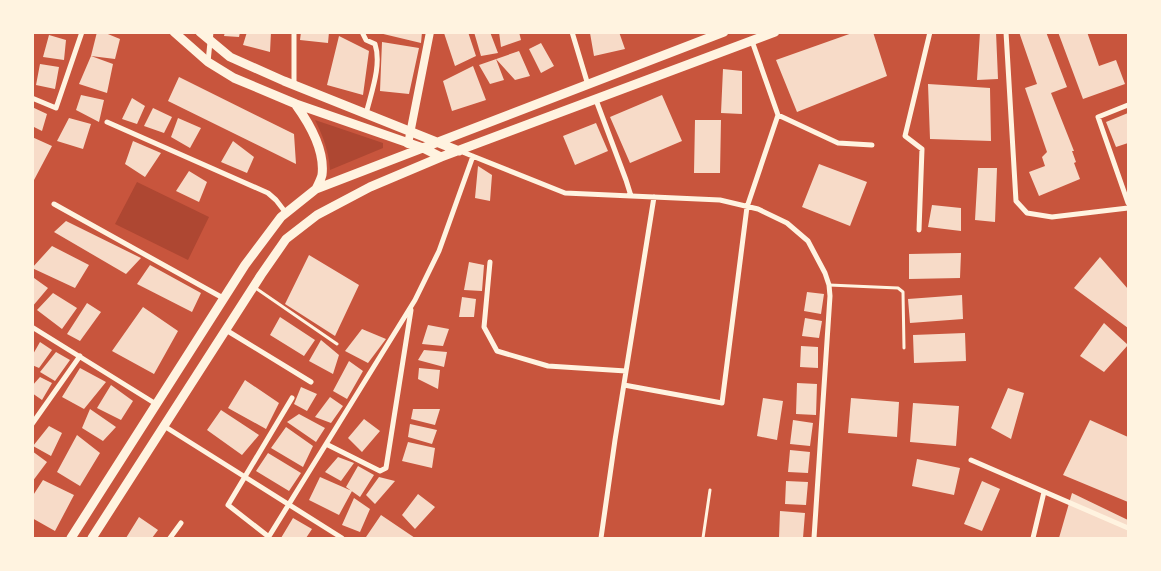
<svg xmlns="http://www.w3.org/2000/svg" width="1161" height="571" viewBox="0 0 1161 571" font-family="Rubik,sans-serif">
<style>
.green{fill:#ae4732}
.building{fill:#f7dbc8}
.lines{fill:none;stroke-linecap:round;stroke-linejoin:round}
.service{stroke:#fff3e0;stroke-width:3}
.minor{stroke:#fff3e0;stroke-width:5}
.tertiary{stroke:#fff3e0;stroke-width:8}
.secondary{stroke:#fff3e0;stroke-width:9}
</style>
<rect width="100%" height="100%" fill="#c8553d"/>
<path class="green" d="M315,120L383,143V148L330,170C329,152 323,136 315,120Z
M137,182L209,217L188,260L115,224Z"/>
<path class="building" d="M97,32H103L120,39L115,59L91,56Z
M225,32H240L239,37L224,36Z
M247,32H271L270,52L243,45Z
M301,32H329L328,43L300,40Z
M375,32H422L421,43Z
M446,32H468L476,56L455,66L444,33Z
M474,32H490L498,53L481,56Z
M499,32H519L521,40L501,47Z
M619,32L625,49L594,56L590,33Z
M855,32H873L887,76L797,112L776,60Z
M980,32H996L998,79L977,80Z
M1019,32H1046L1067,87L1051,93L1074,151H1072L1076,162L1074,163L1080,179L1039,196L1029,172L1045,166L1042,157L1047,152L1025,88L1037,84Z
M1058,32H1087L1099,66L1116,60L1125,84L1083,99Z
M49,35L66,40L64,60L43,57Z
M339,36L369,51L363,95L327,85Z
M382,42L419,48L409,94L380,91Z
M541,43L554,66L541,73L529,49Z
M519,51L530,76L515,80L496,59L504,80L490,84L479,65Z
M91,56L113,64L107,93L79,84Z
M40,64L59,67L55,89L36,85Z
M473,66L486,100L452,111L443,81Z
M723,69L742,71V114L721,113Z
M179,77L294,134L296,164L168,101Z
M928,84L990,88L991,141L930,139Z
M81,95L104,100L99,122L76,110Z
M662,95L682,141L630,163L610,117Z
M132,98L145,106L137,124L122,119Z
M32,107L47,114L42,131L32,126Z
M153,108L172,117L164,133L144,126Z
M1128,113V143L1116,147L1106,122Z
M69,118L91,124L83,149L57,141Z
M178,118L201,128L190,148L171,137Z
M695,120H721L720,173H694Z
M596,123L608,151L575,165L563,136Z
M32,137L52,146L34,180L32,178Z
M133,141L161,153L145,177L125,164Z
M233,141L254,157L247,173L221,162Z
M819,164L867,182L850,226L802,207Z
M478,166L492,175L490,201L475,198Z
M978,168H997L995,222L975,220Z
M189,171L207,182L199,202L176,191Z
M932,205L961,208V231L928,227Z
M66,221L141,258L126,274L54,232Z
M52,246L89,265L75,288L32,268Z
M961,253L960,278L909,279V254Z
M309,255L359,285L335,336L285,304Z
M1100,257L1128,289V328L1074,288Z
M469,262L484,265L482,291L464,290Z
M150,265L201,293L192,312L137,284Z
M34,278L48,288L32,307V280Z
M807,292L824,294L821,314L804,311Z
M53,293L77,308L62,329L37,310Z
M962,295L963,319L910,323L908,299Z
M462,297L476,299L474,317H459Z
M87,303L101,312L80,341L67,334Z
M143,307L178,331L154,374L112,351Z
M280,317L315,340L304,356L270,335Z
M805,318L822,321L819,338L802,336Z
M1104,323L1128,345L1104,372L1080,356Z
M428,325L449,329L443,346L422,344Z
M362,329L386,339L368,363L345,351Z
M965,333L966,361L914,363L913,335Z
M321,340L339,355L333,374L309,361Z
M40,342L52,350L39,368L32,365V356Z
M801,346L818,347V368L800,367Z
M424,350L447,352L444,367L418,360Z
M56,352L70,360L55,381L40,372Z
M349,361L363,371L347,399L333,391Z
M80,368L106,382L84,409L62,397Z
M419,368L440,370L438,389L418,379Z
M40,377L52,383L42,400L32,393V386Z
M245,380L279,403L266,429L228,408Z
M797,383L817,384L816,415L796,414Z
M111,385L133,401L121,420L97,408Z
M301,387L317,394L307,411L294,404Z
M1008,388L1024,393L1011,439L991,428Z
M330,397L343,406L331,423L315,417Z
M763,398L783,401L777,440L757,436Z
M851,398L899,402L897,437L848,433Z
M913,403L959,406L956,446L910,442Z
M90,409L116,427L103,441L82,428Z
M413,409H440L435,425L411,419Z
M221,410L259,435L242,455L207,430Z
M299,414L325,428L316,442L287,422Z
M364,419L380,431L362,452L348,438Z
M793,420L813,423L810,446L790,444Z
M1090,420L1128,437V502L1063,475Z
M410,424L437,430L432,444L408,437Z
M49,426L62,433L51,456L33,446Z
M286,427L313,446L303,467L271,448Z
M77,435L100,453L80,486L57,472Z
M408,442L435,448L432,468L402,461Z
M790,450L810,452L808,473L788,472Z
M32,451L47,462L32,482Z
M268,453L301,473L289,491L256,471Z
M338,457L354,463L341,481L325,472Z
M917,459L960,468L954,495L912,486Z
M358,466L374,475L360,497L346,487Z
M320,477L352,491L339,515L309,500Z
M379,477L395,481L375,504L366,495Z
M43,480L74,495L55,531L32,518V497Z
M786,481L808,482L806,505L785,504Z
M982,481L1000,489L982,531L964,524Z
M1072,493L1128,520V538H1059Z
M418,494L435,507L415,529L402,515Z
M354,498L370,509L360,532L342,525Z
M780,511L805,513L803,538H779Z
M381,515L415,538H368L366,537Z
M139,517L158,530L152,538H126Z
M293,518L312,529L306,538H281Z"/>
<g class="lines">
<path class="service" d="M829,285L898,288L903,292L904,348
M254,287L337,344
M703,538L710,490"/>
<path class="minor" d="M294,32V85
M362,32L366,40L375,44C382,65 371,93 366,114
M572,32L588,85
M1006,32L1016,201L1027,213L1052,217L1128,208
M208,62L211,32
M32,98L56,108L82,32
M596,100L626,180L631,196
M1128,105L1098,117L1128,203
M778,115L838,143L872,145
M107,122L268,193L276,200L286,213
M460,151L565,193L720,200L758,209L787,223L808,241L825,273L829,285L830,296L814,538
M54,204L223,298
M919,230L922,149L905,136L930,32
M490,262L484,327L497,351L548,366L626,371
M32,327L156,404
M226,330L311,382
M624,385L722,403L747,207L778,115L752,41
M32,424L80,356
M164,426L342,538
M326,444L380,471L386,468L411,310
M971,460L1128,528
M269,537L228,505L292,398
M170,538L181,523
M268,538L415,300L439,251L473,156
M601,538L615,440L654,197
M1033,538L1044,492"/>
<path class="tertiary" d="M408,144L430,32"/>
<path class="secondary" d="M174,32L208,62L234,78L296,104L423,148L441,157
M200,32L230,57L284,81L459,151
M296,105C309,123 325,151 322,175C321,179 318,185 316,189
M71,538L245,265L281,217L316,189L724,32
M92,538L261,275L286,239L317,215L370,187L441,157L775,32"/>
</g>
<rect width="1161" height="571" fill="none" stroke="#fff3e0" stroke-width="68"/>
</svg>
